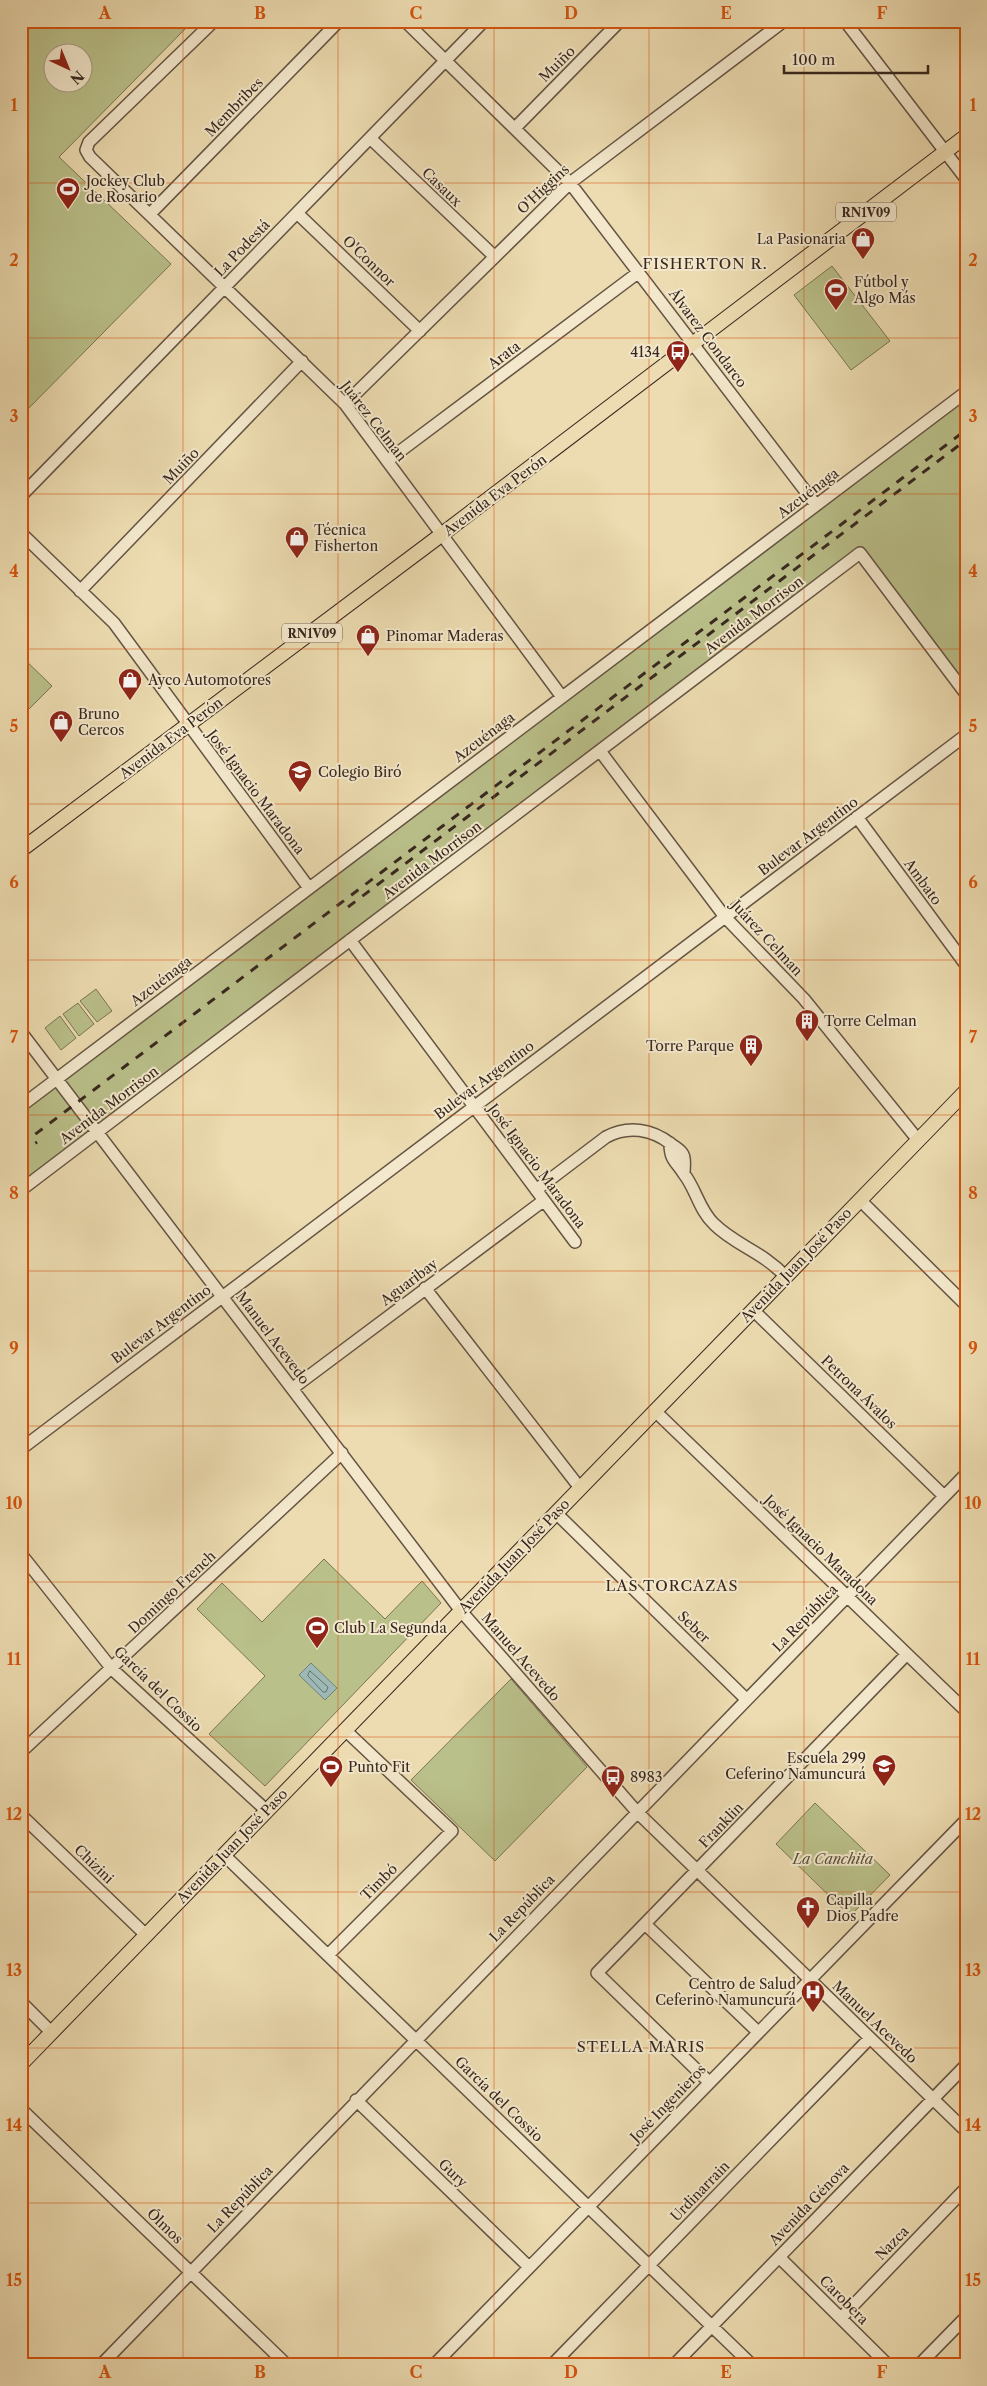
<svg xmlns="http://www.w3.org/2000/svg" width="987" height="2386" viewBox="0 0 987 2386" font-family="'Libre Caslon Text',serif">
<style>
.green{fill:#bac08a;stroke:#797454;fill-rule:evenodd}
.water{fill:#9db9b6;stroke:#757f7a}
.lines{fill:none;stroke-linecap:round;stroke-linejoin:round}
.shore{stroke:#6a706a;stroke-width:1}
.minor-casing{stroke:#655444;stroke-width:14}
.major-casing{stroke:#38271f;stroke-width:16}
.minor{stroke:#f3e8cc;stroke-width:11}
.major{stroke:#eddcb1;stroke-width:14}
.rail{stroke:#38271f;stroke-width:3;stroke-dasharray:9 9;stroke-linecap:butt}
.grid{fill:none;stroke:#d6540e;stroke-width:1;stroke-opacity:0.55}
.labels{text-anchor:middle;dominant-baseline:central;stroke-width:4;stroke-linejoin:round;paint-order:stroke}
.shield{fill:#f3e8cc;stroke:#706153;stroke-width:1}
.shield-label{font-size:12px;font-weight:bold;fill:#38271f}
.street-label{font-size:14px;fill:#38271f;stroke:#f3e8cc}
.poi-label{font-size:14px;fill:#38271f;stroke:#f3e8cc;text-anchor:start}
.park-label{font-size:14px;font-style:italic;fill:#584d3a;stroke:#f3e8cc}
.neighbourhood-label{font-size:15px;letter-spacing:1px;fill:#38271f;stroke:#f3e8cc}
.neatline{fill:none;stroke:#d6540e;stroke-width:2}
.grid-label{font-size:16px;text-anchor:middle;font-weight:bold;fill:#d6540e}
</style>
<rect width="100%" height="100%" fill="#eddcb1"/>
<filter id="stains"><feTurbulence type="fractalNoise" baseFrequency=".004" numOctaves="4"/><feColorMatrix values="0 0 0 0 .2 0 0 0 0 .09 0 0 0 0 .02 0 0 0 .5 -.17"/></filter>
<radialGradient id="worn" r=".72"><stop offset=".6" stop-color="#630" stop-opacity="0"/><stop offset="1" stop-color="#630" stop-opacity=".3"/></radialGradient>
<path class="green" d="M21,21H187L186,28L59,157L171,264L21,416ZM52,52H82V82H52Z
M832,266L890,341L851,370L794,295Z
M966,392V694L861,553L21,1190V1106Z
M21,656L52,686L21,717Z
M96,989L112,1011L97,1022L80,1001Z
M78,1003L94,1024L79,1036L63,1014Z
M60,1016L76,1038L61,1050L45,1028Z
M324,1559L385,1619L422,1581L441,1603L265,1786L209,1734L265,1676L197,1609L222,1583L262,1622Z
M511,1679L587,1767L495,1861L411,1780Z
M815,1803L890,1875L850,1916L776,1844Z"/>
<path class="water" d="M311,1663L337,1688L325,1700L299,1675Z"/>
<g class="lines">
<path class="shore" d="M310,1671L328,1687L326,1692H323L308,1676Z"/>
<g class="minor-casing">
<path id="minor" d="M214,21L89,142L86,150L90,157L345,404L562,697
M405,21L570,183L816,505
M845,21L966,179
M515,128L620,21
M370,138L494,256
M297,213L420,331
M150,214L339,21
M345,404L570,183L784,21
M387,461L639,272
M21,496L484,21
M21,533L114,623L309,888
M80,591L302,361
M600,751L725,917L804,999L918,1140
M857,817L966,965
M350,940L575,1242
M21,1032L461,1611L637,1812L966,2131
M21,1106L966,392
M670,1143C670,1161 676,1161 684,1174C696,1189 699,1210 714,1224C735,1245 763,1252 785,1276
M21,1190L860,553L966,694
M536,1190L606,1137C628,1125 652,1129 671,1144C676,1148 683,1151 684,1158C685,1162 684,1169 684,1173
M860,1200L966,1305
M425,1288L580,1488
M753,1310L944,1496
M293,1388L543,1201
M655,1411L966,1711
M21,1449L966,735
M556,1513L746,1699
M21,1554L112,1669L267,1811
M21,1752L342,1453
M21,1815L146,1935
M224,1855L752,2365
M645,1924L757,2031
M328,1955L452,1831L345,1730
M21,2002L52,2033
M709,2082L597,1973L907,1654
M356,2100L529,2267
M21,2109L287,2365
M779,2257L888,2365
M841,2318L966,2188
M101,2365L966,1474
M434,2365L966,1820
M552,2365L870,2038
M674,2365L966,2065
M919,2365L966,2317"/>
</g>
<g class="major-casing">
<path id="major" d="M21,850L441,535L966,136
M21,2064L966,1091"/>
</g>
<use href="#minor" class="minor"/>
<use href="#major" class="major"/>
<path class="rail" d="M348,907L966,440
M21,1145L966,430
M21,1154L37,1142"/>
</g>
<path class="grid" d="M183,21V2365M338,21V2365M494,21V2365M649,21V2365M804,21V2365M21,183H966M21,338H966M21,494H966M21,649H966M21,804H966M21,960H966M21,1115H966M21,1271H966M21,1426H966M21,1582H966M21,1737H966M21,1892H966M21,2048H966M21,2203H966"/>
<defs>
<g id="stadium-pin" transform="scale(1.25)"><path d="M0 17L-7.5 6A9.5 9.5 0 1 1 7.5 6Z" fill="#8f2418" stroke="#f3e8cc"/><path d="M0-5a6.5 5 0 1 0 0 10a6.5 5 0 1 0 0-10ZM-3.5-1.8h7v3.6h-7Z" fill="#fff"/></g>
<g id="shop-pin" transform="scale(1.25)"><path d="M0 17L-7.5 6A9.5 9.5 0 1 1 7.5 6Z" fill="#8f2418" stroke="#f3e8cc"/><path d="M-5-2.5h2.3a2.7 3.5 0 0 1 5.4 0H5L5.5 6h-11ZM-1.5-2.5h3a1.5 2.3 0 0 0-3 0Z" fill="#fff"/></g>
<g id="bus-pin" transform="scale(1.25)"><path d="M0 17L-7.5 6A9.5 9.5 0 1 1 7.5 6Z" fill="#8f2418" stroke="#f3e8cc"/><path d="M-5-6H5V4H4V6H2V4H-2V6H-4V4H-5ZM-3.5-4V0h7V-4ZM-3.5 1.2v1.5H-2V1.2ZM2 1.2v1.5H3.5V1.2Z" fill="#fff"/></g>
<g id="school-pin" transform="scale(1.25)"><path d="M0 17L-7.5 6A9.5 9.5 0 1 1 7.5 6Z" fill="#8f2418" stroke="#f3e8cc"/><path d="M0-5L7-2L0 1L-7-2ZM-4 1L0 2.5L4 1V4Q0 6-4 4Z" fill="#fff"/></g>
<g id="building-pin" transform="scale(1.25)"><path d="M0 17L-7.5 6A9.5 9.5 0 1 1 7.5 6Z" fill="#8f2418" stroke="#f3e8cc"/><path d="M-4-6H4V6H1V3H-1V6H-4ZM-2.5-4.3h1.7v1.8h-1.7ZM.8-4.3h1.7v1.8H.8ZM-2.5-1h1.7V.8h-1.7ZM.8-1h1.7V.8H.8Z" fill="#fff"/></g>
<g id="church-pin" transform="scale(1.25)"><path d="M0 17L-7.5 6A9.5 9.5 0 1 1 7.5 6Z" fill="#8f2418" stroke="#f3e8cc"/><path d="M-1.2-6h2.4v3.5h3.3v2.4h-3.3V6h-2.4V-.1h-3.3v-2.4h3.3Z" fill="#fff"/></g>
<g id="hospital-pin" transform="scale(1.25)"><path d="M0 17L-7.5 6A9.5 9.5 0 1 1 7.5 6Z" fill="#8f2418" stroke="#f3e8cc"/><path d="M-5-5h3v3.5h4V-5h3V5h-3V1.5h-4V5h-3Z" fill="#fff"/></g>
</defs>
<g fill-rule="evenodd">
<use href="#stadium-pin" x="68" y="189"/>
<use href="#shop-pin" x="863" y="239"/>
<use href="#stadium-pin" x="836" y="290"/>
<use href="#bus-pin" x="678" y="352"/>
<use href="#shop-pin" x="297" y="538"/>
<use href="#shop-pin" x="368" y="636"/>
<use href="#shop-pin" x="130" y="680"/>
<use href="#shop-pin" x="61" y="722"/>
<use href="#school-pin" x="300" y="772"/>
<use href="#building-pin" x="807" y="1021"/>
<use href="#building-pin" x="751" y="1046"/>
<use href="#stadium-pin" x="317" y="1628"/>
<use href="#school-pin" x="884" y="1766"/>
<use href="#stadium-pin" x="331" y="1767"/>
<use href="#bus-pin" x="613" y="1777"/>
<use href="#church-pin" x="808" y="1908"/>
<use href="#hospital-pin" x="813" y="1992"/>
</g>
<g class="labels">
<g class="shield">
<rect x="836" y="202.5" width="60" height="19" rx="4"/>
<rect x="282" y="623.5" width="60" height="19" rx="4"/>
</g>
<g class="shield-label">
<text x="866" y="212">RN1V09</text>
<text x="312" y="633">RN1V09</text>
</g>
<g class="street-label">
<text transform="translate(557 64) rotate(-45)">Muiño</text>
<text transform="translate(234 107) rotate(-46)">Membribes</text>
<text transform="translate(442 187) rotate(44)">Casaux</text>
<text transform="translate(543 189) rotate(-43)">O'Higgins</text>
<text transform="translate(242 248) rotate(-46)">La Podestá</text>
<text transform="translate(369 261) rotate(44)">O'Connor</text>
<text transform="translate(708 338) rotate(53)">Álvarez Condarco</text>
<text transform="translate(504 355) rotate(-37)">Arata</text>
<text transform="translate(374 421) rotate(52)">Juárez Celman</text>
<text transform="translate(181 466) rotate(-46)">Muiño</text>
<text transform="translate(808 493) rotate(-37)">Azcuénaga</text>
<text transform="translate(495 495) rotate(-37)">Avenida Eva Perón</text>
<text transform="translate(754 615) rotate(-37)">Avenida Morrison</text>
<text transform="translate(484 737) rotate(-37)">Azcuénaga</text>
<text transform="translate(171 738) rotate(-37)">Avenida Eva Perón</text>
<text transform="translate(256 792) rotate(53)">José Ignacio Maradona</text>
<text transform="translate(808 836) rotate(-37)">Bulevar Argentino</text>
<text transform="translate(432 860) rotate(-37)">Avenida Morrison</text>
<text transform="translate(923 882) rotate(54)">Ambato</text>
<text transform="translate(767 938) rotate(47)">Juárez Celman</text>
<text transform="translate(161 981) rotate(-37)">Azcuénaga</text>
<text transform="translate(484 1080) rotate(-37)">Bulevar Argentino</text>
<text transform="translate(109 1105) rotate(-37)">Avenida Morrison</text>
<text transform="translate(537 1166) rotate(53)">José Ignacio Maradona</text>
<text transform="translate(796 1265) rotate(-46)">Avenida Juan José Paso</text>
<text transform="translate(409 1282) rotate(-37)">Aguaribay</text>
<text transform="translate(161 1324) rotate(-37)">Bulevar Argentino</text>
<text transform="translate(273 1338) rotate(53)">Manuel Acevedo</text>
<text transform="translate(859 1392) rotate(44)">Petrona Ávalos</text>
<text transform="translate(821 1550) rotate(44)">José Ignacio Maradona</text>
<text transform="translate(514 1556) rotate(-46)">Avenida Juan José Paso</text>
<text transform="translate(172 1592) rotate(-43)">Domingo French</text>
<text transform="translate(805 1618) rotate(-46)">La República</text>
<text transform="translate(694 1627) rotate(44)">Seber</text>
<text transform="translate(521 1657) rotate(49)">Manuel Acevedo</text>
<text transform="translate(158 1689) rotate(44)">García del Cossio</text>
<text transform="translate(721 1825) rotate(-46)">Franklin</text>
<text transform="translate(232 1846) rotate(-46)">Avenida Juan José Paso</text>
<text transform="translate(94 1864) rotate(44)">Chizini</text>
<text transform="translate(379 1882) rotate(-45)">Timbó</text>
<text transform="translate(522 1908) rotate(-46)">La República</text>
<text transform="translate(875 2022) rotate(44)">Manuel Acevedo</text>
<text transform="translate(499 2099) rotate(44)">García del Cossio</text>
<text transform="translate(668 2103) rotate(-46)">José Ingenieros</text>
<text transform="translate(453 2173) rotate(44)">Gury</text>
<text transform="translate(700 2191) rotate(-46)">Urdinarrain</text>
<text transform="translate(240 2199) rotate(-46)">La República</text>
<text transform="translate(809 2204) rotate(-46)">Avenida Génova</text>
<text transform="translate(165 2226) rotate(44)">Ólmos</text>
<text transform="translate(892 2243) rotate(-46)">Nazca</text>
<text transform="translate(844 2300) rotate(45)">Carobera</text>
</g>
<g class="poi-label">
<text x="86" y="181">Jockey Club<tspan x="86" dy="16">de Rosario</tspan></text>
<text x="846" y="239" text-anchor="end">La Pasionaria</text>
<text x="854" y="282">Fútbol y<tspan x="854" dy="16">Algo Más</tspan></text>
<text x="660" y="352" text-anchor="end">4134</text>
<text x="314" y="530">Técnica<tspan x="314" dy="16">Fisherton</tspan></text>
<text x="386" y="636">Pinomar Maderas</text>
<text x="148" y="680">Ayco Automotores</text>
<text x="78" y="714">Bruno<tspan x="78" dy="16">Cercos</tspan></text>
<text x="318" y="772">Colegio Biró</text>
<text x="824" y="1021">Torre Celman</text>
<text x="734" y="1046" text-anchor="end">Torre Parque</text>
<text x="334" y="1628">Club La Segunda</text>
<text x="866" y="1758" text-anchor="end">Escuela 299<tspan x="866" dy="16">Ceferino Namuncurá</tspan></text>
<text x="348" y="1767">Punto Fit</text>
<text x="630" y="1777">8983</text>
<text x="826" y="1900">Capilla<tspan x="826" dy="16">Dios Padre</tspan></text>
<text x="796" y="1984" text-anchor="end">Centro de Salud<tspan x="796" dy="16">Ceferino Namuncurá</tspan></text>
</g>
<g class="park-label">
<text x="833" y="1859">La Canchita</text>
</g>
<g class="neighbourhood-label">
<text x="705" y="263">FISHERTON R.</text>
<text x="672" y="1585">LAS TORCAZAS</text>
<text x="641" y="2046">STELLA MARIS</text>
</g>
</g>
<rect width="987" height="2386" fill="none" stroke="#eddcb1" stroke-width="55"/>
<g transform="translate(68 68) rotate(136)"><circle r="24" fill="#f3e8cc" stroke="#a89b87"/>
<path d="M0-4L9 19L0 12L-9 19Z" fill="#8f2418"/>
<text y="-8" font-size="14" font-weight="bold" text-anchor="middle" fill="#38271f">N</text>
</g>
<path d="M784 65v8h144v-8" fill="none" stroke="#38271f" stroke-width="2.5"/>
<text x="792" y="65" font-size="15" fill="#38271f" stroke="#f3e8cc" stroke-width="4" paint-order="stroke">100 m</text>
<rect x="28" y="28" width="932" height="2330" class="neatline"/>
<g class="grid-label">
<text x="105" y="19">A</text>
<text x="260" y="19">B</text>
<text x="416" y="19">C</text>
<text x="571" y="19">D</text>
<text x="726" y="19">E</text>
<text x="882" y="19">F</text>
<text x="14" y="111">1</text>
<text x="973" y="111">1</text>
<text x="14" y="266">2</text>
<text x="973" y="266">2</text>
<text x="14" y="422">3</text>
<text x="973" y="422">3</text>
<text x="14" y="577">4</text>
<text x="973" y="577">4</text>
<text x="14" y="732">5</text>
<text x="973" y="732">5</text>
<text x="14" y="888">6</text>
<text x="973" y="888">6</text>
<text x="14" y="1043">7</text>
<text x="973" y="1043">7</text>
<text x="14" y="1199">8</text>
<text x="973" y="1199">8</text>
<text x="14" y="1354">9</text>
<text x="973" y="1354">9</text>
<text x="14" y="1509">10</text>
<text x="973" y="1509">10</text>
<text x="14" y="1665">11</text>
<text x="973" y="1665">11</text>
<text x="14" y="1820">12</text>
<text x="973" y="1820">12</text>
<text x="14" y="1976">13</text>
<text x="973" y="1976">13</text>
<text x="14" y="2131">14</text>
<text x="973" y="2131">14</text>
<text x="14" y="2286">15</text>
<text x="973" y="2286">15</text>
<text x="105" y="2378">A</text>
<text x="260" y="2378">B</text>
<text x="416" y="2378">C</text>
<text x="571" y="2378">D</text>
<text x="726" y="2378">E</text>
<text x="882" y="2378">F</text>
</g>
<rect width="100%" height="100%" filter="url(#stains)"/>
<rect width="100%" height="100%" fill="url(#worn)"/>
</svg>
